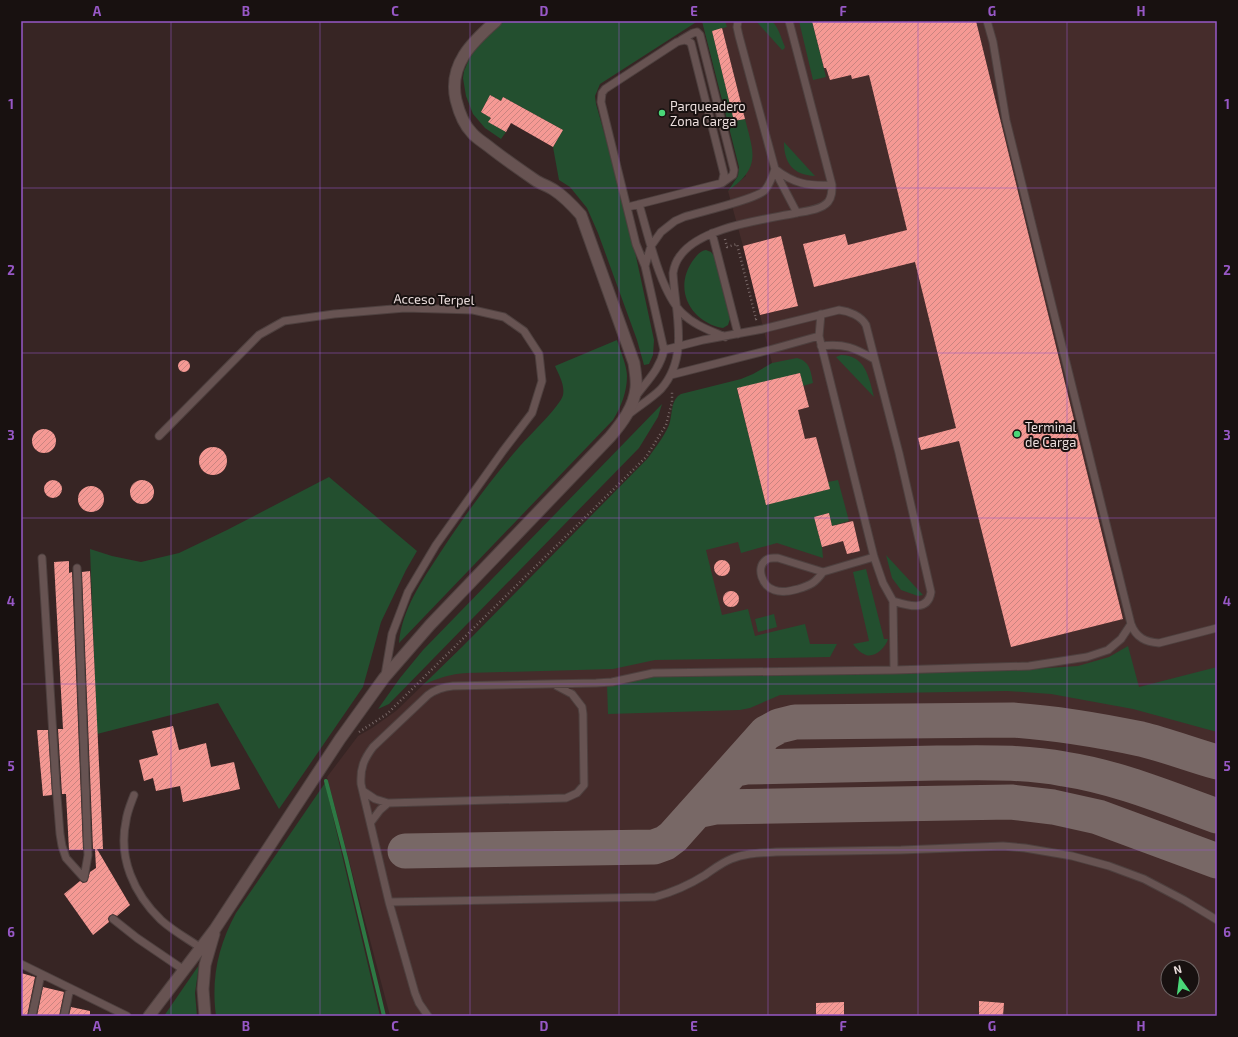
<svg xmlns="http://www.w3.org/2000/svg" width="1238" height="1037" viewBox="0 0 1238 1037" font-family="'Exo 2',sans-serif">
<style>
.built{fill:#452c2b;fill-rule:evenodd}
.green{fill:#234f2f}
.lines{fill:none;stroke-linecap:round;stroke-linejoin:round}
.stream{stroke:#2d7944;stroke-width:4}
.taxiway{stroke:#786866;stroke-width:35}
.building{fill:url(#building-hatch)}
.service-casing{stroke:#4e403f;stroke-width:9}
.minor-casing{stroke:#4e403f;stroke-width:13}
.path{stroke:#776766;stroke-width:2.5;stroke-dasharray:1 3;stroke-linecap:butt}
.service{stroke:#675352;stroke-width:7}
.minor{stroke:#675352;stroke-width:11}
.grid{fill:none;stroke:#9758c6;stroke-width:1;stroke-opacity:0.55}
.poi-dot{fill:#4ad778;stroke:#181110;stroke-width:1.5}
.labels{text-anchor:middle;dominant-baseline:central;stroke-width:4;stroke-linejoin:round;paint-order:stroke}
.poi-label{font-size:13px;fill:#ebdedd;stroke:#181110;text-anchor:start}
.street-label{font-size:13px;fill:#ebdedd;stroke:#181110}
.neatline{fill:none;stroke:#9758c6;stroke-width:1.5}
.grid-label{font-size:13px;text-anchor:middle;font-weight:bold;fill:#9758c6}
</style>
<defs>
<pattern id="building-hatch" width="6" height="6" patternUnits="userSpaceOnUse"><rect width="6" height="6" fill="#f59994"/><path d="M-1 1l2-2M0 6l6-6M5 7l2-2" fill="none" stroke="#c98480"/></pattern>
</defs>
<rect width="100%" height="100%" fill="#372524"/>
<path class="built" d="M702,21H1217V1016H390L327,777L358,736L372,728L396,711L461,648L690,523L752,453L737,388L776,379L760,315L798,305L781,237L743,246L728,191L746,176L736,152ZM1168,967H1192V991H1168Z"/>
<path class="green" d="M503,21H698L600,84L595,96L596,104L626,210L654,340L653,355L649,364L644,365L637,340L598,233L587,208L570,187L559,180L553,147L563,130L503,97L501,101L490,95L481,112L491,117L489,122L506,132L501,139L485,128L473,114L466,96L463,78L464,71L474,48Z
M702,21H725L727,27L712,31L734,121L745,119C754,154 761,167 728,191L738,176L739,167Z
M756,21H772C779,28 781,38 785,47L784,49L782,50Z
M799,21H812L826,77L813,80Z
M784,142L815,176C793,175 784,163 784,142Z
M706,250L711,252L715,257L730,319L728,325L723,328C690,322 672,288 694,259C697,255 700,251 706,250Z
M617,340C620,350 627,366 627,376C627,392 621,407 613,420L399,643C402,609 422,581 440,553C464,516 491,479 520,446C529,436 561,405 563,395C565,385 559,375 555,366Z
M841,355C865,355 869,377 874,397L836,357Z
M797,358C810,361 811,372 813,383L803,386L800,373L737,389L766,504L829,489L828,482L838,480L849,521L832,526L829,513L814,517L822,547L823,558L777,543L741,553L738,542L706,550L722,615L748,609L755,636L805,624L810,644H837L830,657L655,660L613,669L467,673C450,674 438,678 423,685L461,648L648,458C655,448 664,437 669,425C673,414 670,400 681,394L741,379L753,374L772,363Z
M662,404L658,417L639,448L389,704L378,709L400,678L423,650Z
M329,477L417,551L406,570L381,622L363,687L279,809L218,703L97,734L90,549L112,556L141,562L179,553L227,530Z
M886,555L923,595L918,596L901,590L892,578Z
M866,569L884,639H888C886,647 875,658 866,655C860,653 856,648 853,644L869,641L853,572Z
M774,614L777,627L758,632L755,619Z
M1128,646L1139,687L1217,667V732L1133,709L1051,694L1007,691L780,695L750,708L740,710L608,714L607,684L650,676L1019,670L1078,666L1109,657Z
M325,783L380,1016H216C211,979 218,946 236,913Z
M199,965L195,993L197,1016H164Z"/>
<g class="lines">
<path class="stream" d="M326,781L346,858L384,1016"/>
<path class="taxiway" d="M731,772L736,769L746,767C810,766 873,764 937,763C980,763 1022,761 1064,769C1117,777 1167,798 1217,816
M697,811L716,807L1011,802L1053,807L1098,817L1217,861
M405,851L654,847L665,843L673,837L766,733L779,726L795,722L1013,720C1056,723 1098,730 1141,739C1166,745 1192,755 1217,762"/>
</g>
<path class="building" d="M812,21H976L1123,619L1011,647L959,441L921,450L918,438L956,428L915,262L814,287L803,244L845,234L848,245L907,230L869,75L852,79L851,75L830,80L826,68H824Z
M722,28L745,119L734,121L712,31Z
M490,95L501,101L503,97L563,130L553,147L511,123L506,132L488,122L491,118L481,112Z
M781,236L798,306L760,315L743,246Z
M178 366a6 6 0 1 1 12 0a6 6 0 1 1-12 0Z
M800,373L809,407L798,410L805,439L816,437L830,489L766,505L737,388Z
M32 441a12 12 0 1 1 24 0a12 12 0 1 1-24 0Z
M199 461a14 14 0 1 1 28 0a14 14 0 1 1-28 0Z
M44 489a9 9 0 1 1 18 0a9 9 0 1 1-18 0Z
M130 492a12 12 0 1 1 24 0a12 12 0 1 1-24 0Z
M78 499a13 13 0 1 1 26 0a13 13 0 1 1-26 0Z
M829,513L832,526L853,521L860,551L847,554L843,541L822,547L814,517Z
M714 568a8 8 0 1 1 16 0a8 8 0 1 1-16 0Z
M69,561V573L72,572L83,850H69L66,794H62L58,729H63L54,562Z
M90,571L103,849H97L130,905L117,916L113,914L109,916L108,919L109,922L93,935L64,894L80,881L83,883L87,882L90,872L96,868L95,849H93L82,572Z
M723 599a8 8 0 1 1 16 0a8 8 0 1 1-16 0Z
M173,726L179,750L206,743L211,767L234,762L240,789L183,802L180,786L156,791L153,778L144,781L139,760L158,755L152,731Z
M37,730H48L52,795L43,796Z
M21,973L35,977L27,1016H21Z
M43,987L64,992L59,1016H37Z
M979,1001L1004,1003L1003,1016H979Z
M844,1002V1016H816V1003Z
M71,1007L90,1011V1016H69Z"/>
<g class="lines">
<g class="service-casing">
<path id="service" d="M987,21L993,42L1006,120L1131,624
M681,40L693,33L697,32L700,35L734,170L733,175L722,183
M775,169C794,184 808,186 832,185
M775,171L797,213
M639,204C648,234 660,291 682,313C694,325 709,330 725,337
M628,207L718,184L722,183L724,174L691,43C686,39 683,40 677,42L605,89L602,93L601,102L636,244L645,266
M712,233L738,334
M821,314L819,336L874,557L883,583L893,601L894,670
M821,346C844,343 855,348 874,359
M664,350L703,340L763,329L839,310C849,311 861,316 866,325L899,453L931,592C928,613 906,605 893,601
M671,375L769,350L819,336
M636,396C647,381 660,369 664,350L645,266L651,246L661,232L675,221L684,217C700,212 753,200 764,191C770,185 772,177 775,169L739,36L737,27L738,21
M629,414C639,406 652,398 661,389C690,356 675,312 673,273C674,267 676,261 680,256C700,227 763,220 796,213C806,211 821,210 828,202C832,197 832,191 832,185L789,21
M159,436L259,335L284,321L334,314L405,308L473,310L504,317L524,331L539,354L542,381L532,413L503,451L436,545L408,592L392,634L385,675
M42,558L56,784L60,834L62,846L66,858L84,878
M77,568L88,855L84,878
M823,572C815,583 811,585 798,589C790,591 782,593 774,590C763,587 755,568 766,560C769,557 773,558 778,558L823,572L874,557
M363,791L375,799L388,803
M134,795C131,803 127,812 126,821C118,858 134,894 161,920C173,931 188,939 201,948
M371,822L380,810L388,803L566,798L577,793L584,785L583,714L582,707L572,694L555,685
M389,902L655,897C673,892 689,885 705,875C714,869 721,863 731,859C745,853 761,853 776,852L901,850L978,847L1003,846L1025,848L1072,856L1109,866L1144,879L1184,900L1217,920
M113,919L137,938L184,970
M21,964L127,1016
M32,1016L41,974
M64,1016L70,988
M428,1016L419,1003L415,993L389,902L361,784C360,768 364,759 373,747L428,695C436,689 443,687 453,686L596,683L612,682L653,673L894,670L1029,666L1087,657L1108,650L1121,639L1131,624C1136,638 1146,642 1159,643L1217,628"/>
</g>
<g class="minor-casing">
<path id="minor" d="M149,1016L215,929L340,739L384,678L430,625L610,437C622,423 634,407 636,388C637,380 635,371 634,363L581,215C573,206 565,197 554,190C548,186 541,184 535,180C519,169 503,158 488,146C483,142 476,138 472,133C463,124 459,112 456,100C448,65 472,42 496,21
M205,1016L203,989L205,965L214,934"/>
</g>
<path class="path" d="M725,239L727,247L737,244L756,319L753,320
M359,732L387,714L646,457L666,425L672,402V391"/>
<use href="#service" class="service"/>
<use href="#minor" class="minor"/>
</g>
<path class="grid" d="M171,21V1016M320,21V1016M470,21V1016M619,21V1016M768,21V1016M918,21V1016M1067,21V1016M21,188H1217M21,353H1217M21,518H1217M21,684H1217M21,850H1217"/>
<g class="poi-dot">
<circle cx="662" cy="113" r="4"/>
<circle cx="1017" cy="434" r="4"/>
</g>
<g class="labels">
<g class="poi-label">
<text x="670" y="106">Parqueadero<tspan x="670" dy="15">Zona Carga</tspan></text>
<text x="1025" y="427">Terminal<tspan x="1025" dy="15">de Carga</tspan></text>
</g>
<g class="street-label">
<text transform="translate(434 299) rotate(1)">Acceso Terpel</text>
</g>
</g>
<rect width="1238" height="1037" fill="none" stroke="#181110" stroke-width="44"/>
<g transform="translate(1180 979) rotate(346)"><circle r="19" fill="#181110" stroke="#6c6362"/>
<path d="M0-3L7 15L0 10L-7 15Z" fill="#4ad778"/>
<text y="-6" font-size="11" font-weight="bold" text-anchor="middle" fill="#ebdedd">N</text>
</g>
<rect x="22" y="22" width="1194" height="993" class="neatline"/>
<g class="grid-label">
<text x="97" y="16">A</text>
<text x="246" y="16">B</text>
<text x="395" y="16">C</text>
<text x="544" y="16">D</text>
<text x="694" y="16">E</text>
<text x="843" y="16">F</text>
<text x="992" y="16">G</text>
<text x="1141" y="16">H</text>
<text x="11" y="109">1</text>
<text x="1227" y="109">1</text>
<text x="11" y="275">2</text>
<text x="1227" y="275">2</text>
<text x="11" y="440">3</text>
<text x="1227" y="440">3</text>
<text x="11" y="606">4</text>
<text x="1227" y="606">4</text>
<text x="11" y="771">5</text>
<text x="1227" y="771">5</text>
<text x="11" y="937">6</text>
<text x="1227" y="937">6</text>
<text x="97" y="1031">A</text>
<text x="246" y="1031">B</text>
<text x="395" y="1031">C</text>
<text x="544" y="1031">D</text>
<text x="694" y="1031">E</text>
<text x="843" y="1031">F</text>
<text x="992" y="1031">G</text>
<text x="1141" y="1031">H</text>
</g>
</svg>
